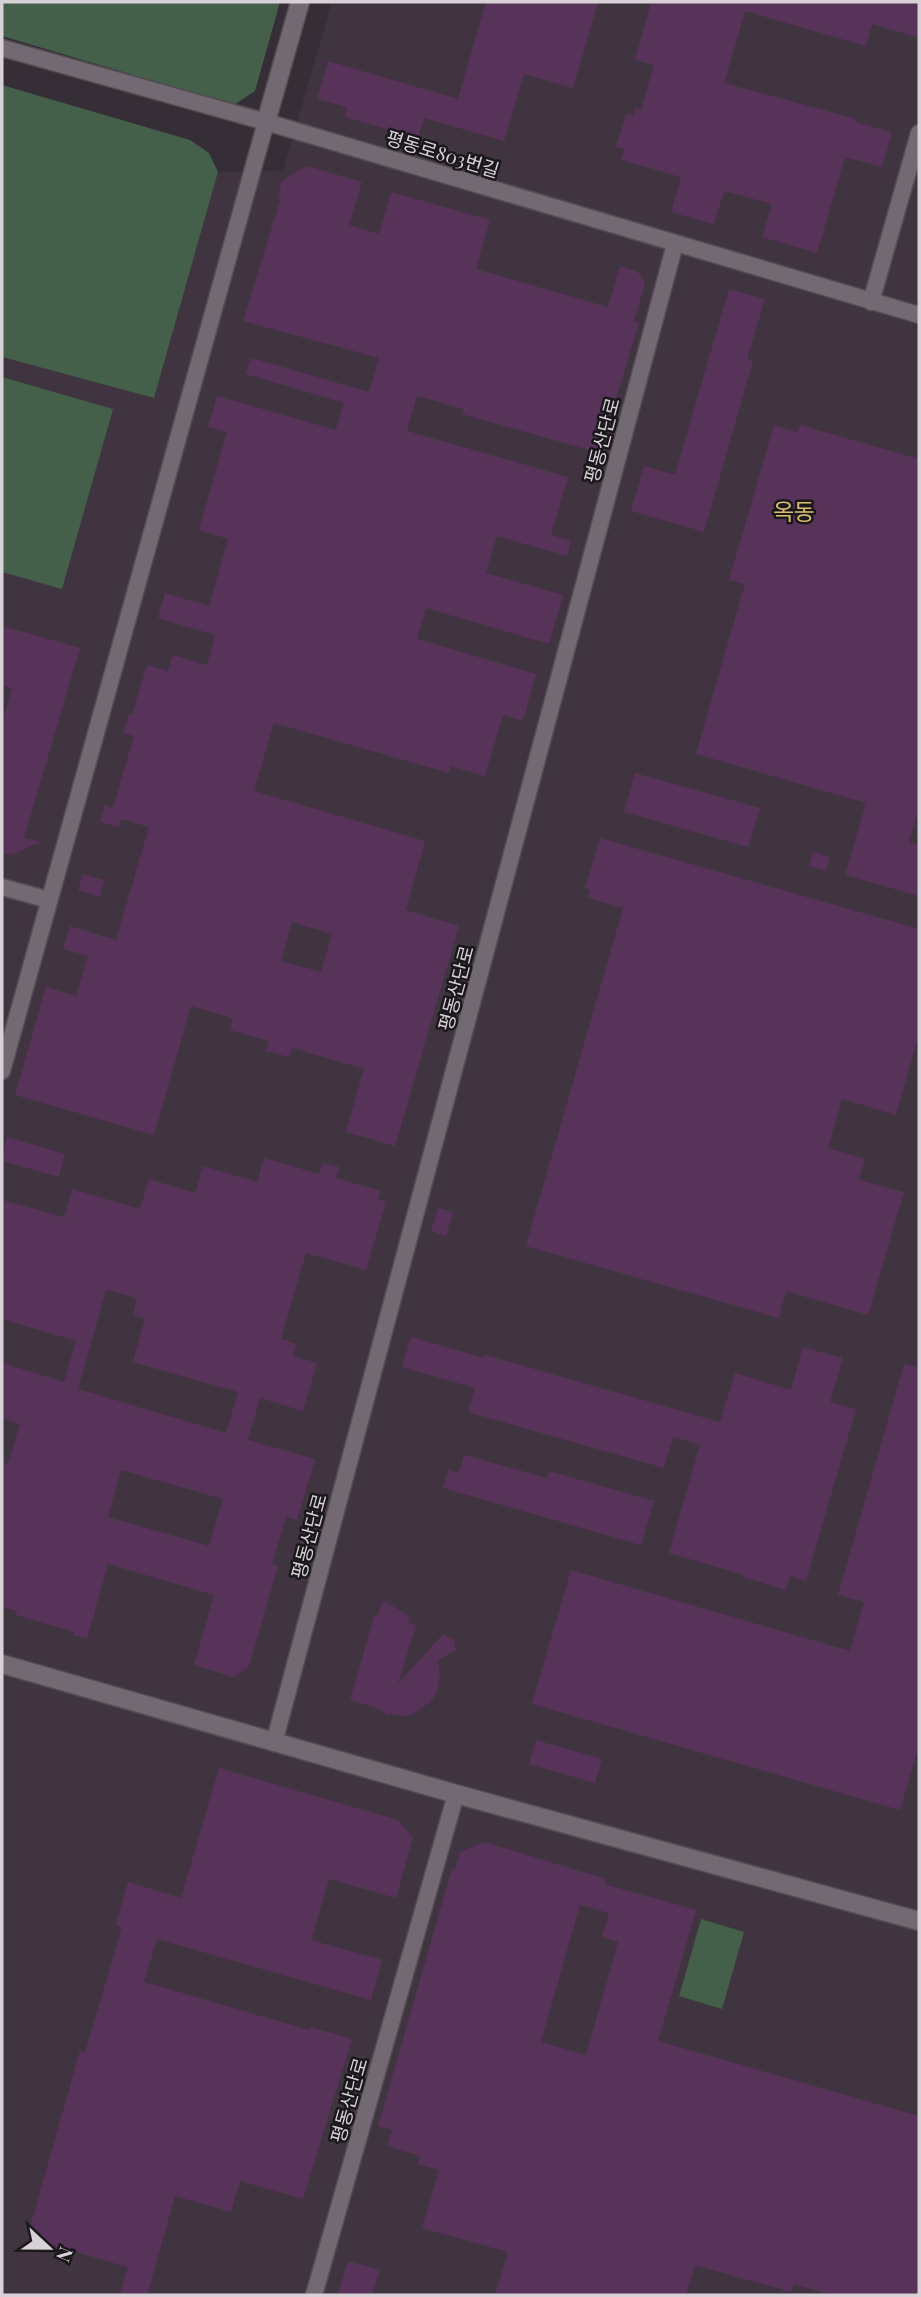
<svg xmlns="http://www.w3.org/2000/svg" width="921" height="2297" viewBox="0 0 921 2297" font-family="'Playfair Display','Noto Sans KR',serif">
<style>
.built{fill:#413441}
.green{fill:#445f4a}
.building{fill:#583359;fill-rule:evenodd}
.lines{fill:none;stroke-linecap:round;stroke-linejoin:round}
.minor-casing{stroke:#524b52;stroke-width:19}
.tertiary-casing{stroke:#524b52;stroke-width:21}
.minor{stroke:#726972;stroke-width:16}
.tertiary{stroke:#726972;stroke-width:18}
.labels{text-anchor:middle;dominant-baseline:central;stroke-width:5;stroke-linejoin:round;paint-order:stroke}
.street-label{font-size:19px;fill:#d8d2d8;stroke:#1b181b}
.quarter-label{font-size:23px;fill:#dcbd72;stroke:#1b181b}
</style>
<rect width="100%" height="100%" fill="#362e36"/>
<path class="built" d="M332,2H919V2295H2V357L154,398L218,172L283,171Z"/>
<path class="green" d="M2,2H280L255,91L234,105L2,36Z
M2,85L190,140L209,153L218,172L154,398L2,357Z
M2,377L113,409L62,589L2,572Z
M701,1919L744,1932L722,2009L679,1996Z"/>
<path class="building" d="M486,2H598L573,88L524,74L504,141L424,118L418,138L345,117L347,107L317,99L328,61L458,99Z
M651,2H907L919,5L917,37L872,24L866,46L745,11L724,83L856,119L855,122L892,132L882,167L845,157L817,253L762,237L772,204L724,191L714,224L671,212L681,177L621,160L624,149L616,147L626,114L634,116L636,108L641,110L654,65L635,60Z
M307,166L362,182L349,225L379,234L391,192L490,220L476,269L608,307L620,266L638,272L645,283L634,321L639,322L600,453L462,414L464,409L417,396L407,431L568,477L551,535L571,541L567,556L497,536L486,573L563,595L549,644L426,608L417,639L536,674L523,721L503,715L485,776L451,766L449,773L274,723L267,746L254,791L425,841L406,910L459,926L395,1146L346,1132L364,1069L292,1048L289,1057L266,1051L269,1041L230,1030L233,1018L191,1006L154,1135L15,1095L46,987L76,996L88,956L63,949L70,926L116,940L149,827L121,819L119,827L100,822L105,805L113,808L134,736L123,733L129,714L132,715L147,665L168,671L173,655L207,665L215,635L158,618L165,593L209,606L228,539L199,530L227,432L208,427L217,396L336,430L344,403L246,374L251,358L369,392L379,358L243,321L281,198L278,197L282,181ZM292,922L332,934L321,972L281,961Z
M729,289L765,299L747,359L753,361L704,532L631,511L644,466L675,475Z
M774,425L797,432L800,425L919,459V807L909,842L919,845V896L845,875L866,803L696,754L745,584L729,580Z
M2,626L80,648L24,838L40,842L11,855L2,852V724L12,688L2,685Z
M635,773L760,808L748,847L624,812Z
M600,838L919,929V1034L896,1115L842,1099L828,1148L865,1159L859,1180L904,1192L868,1315L786,1291L779,1318L526,1246L623,908L588,898L590,890L585,888Z
M813,852L830,857L826,871L809,866Z
M83,874L104,880L100,897L78,890Z
M7,1137L65,1154L59,1177L2,1161Z
M264,1158L319,1174L322,1163L339,1167L336,1178L381,1191L378,1199L386,1202L366,1270L306,1253L281,1339L296,1344L293,1356L317,1363L303,1411L260,1398L248,1440L315,1459L297,1520L286,1517L272,1564L278,1566L249,1666L233,1677L194,1665L214,1595L108,1564L87,1639L73,1635L74,1632L16,1615L17,1611L2,1607V1462L8,1464L20,1424L2,1418V1363L64,1382L76,1341L2,1319V1200L64,1217L72,1189L140,1209L149,1179L195,1193L203,1166L257,1182ZM106,1290L137,1298L133,1315L145,1319L133,1362L238,1392L226,1433L78,1389ZM121,1470L223,1499L209,1546L108,1517Z
M438,1208L453,1212L446,1236L431,1231Z
M411,1337L484,1358L485,1355L720,1422L735,1373L791,1390L803,1347L843,1358L830,1402L856,1409L806,1581L790,1576L786,1590L743,1577L744,1575L669,1553L700,1445L673,1437L664,1468L468,1412L475,1388L402,1367Z
M904,1364L919,1368V1744L900,1810L532,1704L571,1570L850,1651L864,1602L838,1595Z
M464,1455L547,1478L549,1471L654,1501L641,1545L443,1488L448,1470L459,1473Z
M383,1600L410,1617L408,1623L416,1625L398,1684L443,1634L454,1640L456,1650L438,1660L440,1674L436,1694L430,1702L413,1714L402,1716L389,1714V1716L377,1708L350,1700L375,1614L378,1615Z
M536,1740L602,1759L595,1783L529,1764Z
M219,1768L398,1820L413,1838L396,1898L329,1879L311,1940L382,1960L371,2000L157,1939L144,1982L309,2030L310,2027L352,2039L303,2199L240,2181L231,2212L175,2196L147,2295H120L128,2267L27,2238L80,2051L85,2053L122,1927L116,1925L128,1882L181,1898Z
M484,1842L606,1879L604,1884L696,1910L658,2041L919,2116V2295H833L794,2284L791,2292L695,2265L686,2295H495L508,2252L422,2228L439,2170L418,2164L420,2156L387,2146L392,2130L378,2126L452,1869H455L460,1852ZM580,1905L609,1913L602,1937L618,1942L586,2055L541,2042Z
M348,2261L380,2270L372,2295H338Z"/>
<g class="lines">
<g class="minor-casing">
<path id="minor" d="M2,48L266,122L919,315
M871,302L919,133
M2,887L49,900
M2,1071L266,122
M274,1743L675,244
M314,2295L456,1794"/>
</g>
<g class="tertiary-casing">
<path id="tertiary" d="M266,122L300,2
M2,1664L456,1794L919,1921"/>
</g>
<use href="#minor" class="minor"/>
<use href="#tertiary" class="tertiary"/>
</g>
<g class="labels">
<g class="street-label">
<text transform="translate(443 153) rotate(17)">평동로803번길</text>
<text transform="translate(601 440) rotate(-75)">평동산단로</text>
<text transform="translate(455 988) rotate(-75)">평동산단로</text>
<text transform="translate(308 1536) rotate(-75)">평동산단로</text>
<text transform="translate(348 2100) rotate(-74)">평동산단로</text>
</g>
<g class="quarter-label">
<text x="794" y="510">옥동</text>
</g>
</g>
<rect width="921" height="2297" fill="none" stroke="#d8d2d8" stroke-width="7"/>
<g transform="translate(49 2248) rotate(112)" stroke="#1b181b" stroke-width="5" paint-order="stroke">
<path d="M0-5L12 26L0 18L-12 26Z" fill="#d8d2d8"/>
<text y="-10" font-size="19" font-weight="bold" text-anchor="middle" fill="#d8d2d8">N</text>
</g>
</svg>
